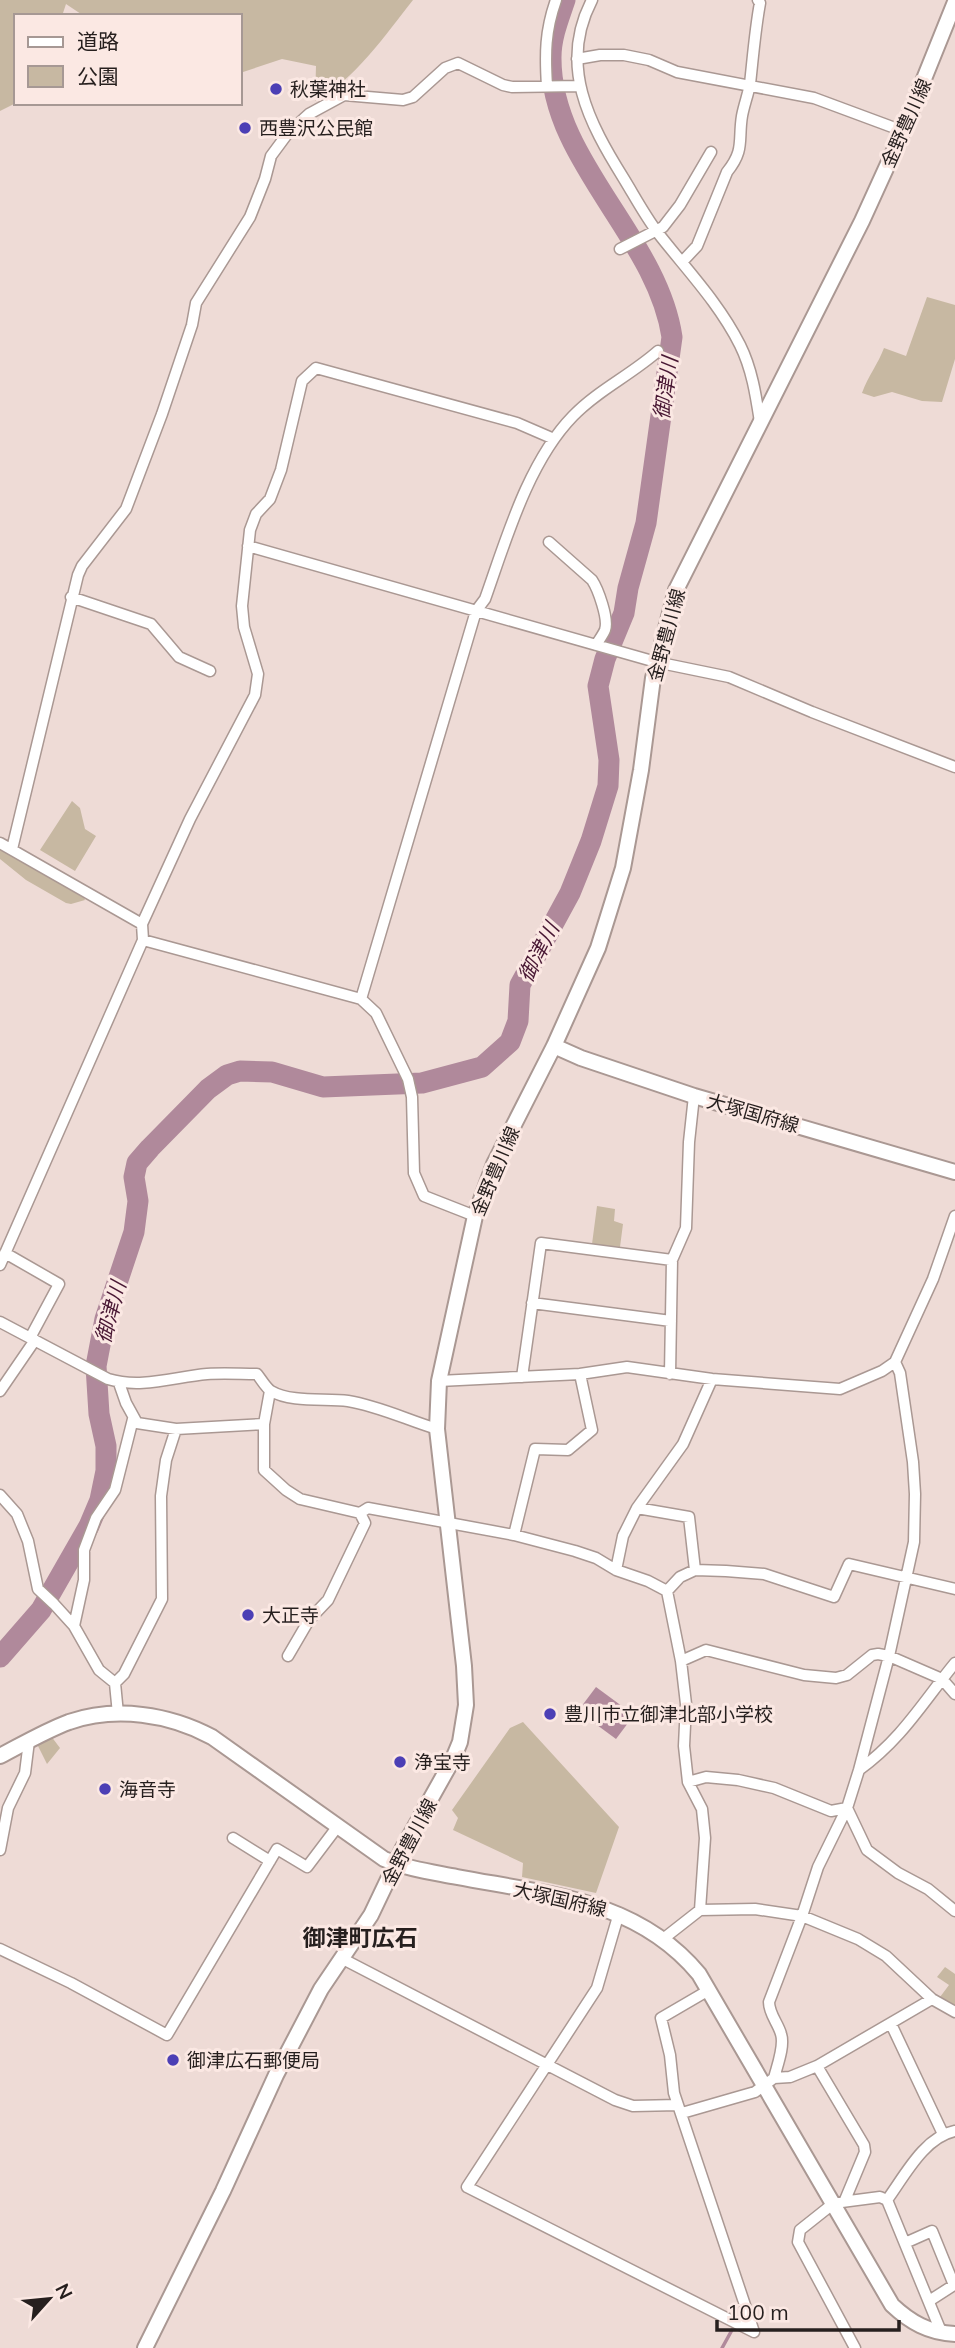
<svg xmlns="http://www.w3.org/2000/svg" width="955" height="2348" viewBox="0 0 955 2348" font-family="Mulish,'Noto Sans JP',sans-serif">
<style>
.green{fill:#c7b8a2}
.water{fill:#b0899b}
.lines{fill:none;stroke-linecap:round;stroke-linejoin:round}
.stream{stroke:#b0899b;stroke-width:3.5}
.river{stroke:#b0899b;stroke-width:21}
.minor-casing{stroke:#aa9893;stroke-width:13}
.secondary-casing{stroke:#aa9893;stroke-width:18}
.minor{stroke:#fff;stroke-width:10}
.secondary{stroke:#fff;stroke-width:14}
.poi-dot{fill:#4c3fb5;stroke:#fbe8e3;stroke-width:2.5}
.labels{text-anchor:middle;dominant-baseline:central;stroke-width:6;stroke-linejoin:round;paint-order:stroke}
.poi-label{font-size:19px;fill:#261f1e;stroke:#fbe8e3;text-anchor:start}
.street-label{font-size:19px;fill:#261f1e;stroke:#fbe8e3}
.water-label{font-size:21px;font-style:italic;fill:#491834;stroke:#fbe8e3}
.quarter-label{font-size:23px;font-weight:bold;fill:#261f1e;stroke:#fbe8e3}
</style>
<rect width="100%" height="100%" fill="#eedbd6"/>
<path class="green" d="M0,0H413C386,34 354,81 315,101L316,66L282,59L240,73V16H84L66,4L62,16H16V103L0,111Z
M927,297L955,305V359L942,402L922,401L892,392L874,397L862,393C868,376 878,364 884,348L906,356Z
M72,801L80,808L85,829L96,836L75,871L40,850Z
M0,848L84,898L85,900L71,904L66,903L26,880L0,859Z
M597,1206L615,1209L614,1221L623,1224L620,1247L592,1244Z
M523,1722L619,1827L596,1893L522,1877L523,1863L453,1830L458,1818L452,1810L510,1728Z
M51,1736L60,1748L47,1764L37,1744Z
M945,1967L955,1974V2009L940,1997L949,1985L937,1977Z"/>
<path class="water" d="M596,1687L634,1715L616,1739L578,1711Z"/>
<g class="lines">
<path class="stream" d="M722,2348L732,2330"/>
<path class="river" d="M0,1657L41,1610L89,1526L100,1500L106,1471V1446L99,1414L96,1366L105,1319L134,1232L138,1201L134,1177L137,1163L150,1148L208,1089L227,1075L240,1071L272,1072L323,1087L422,1083L482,1067L510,1042L518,1021L520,985L570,893L591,841L608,786L609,760L598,686L605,659L624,613L628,588L646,523L672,337C657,236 550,161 551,57C551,37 559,18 565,0"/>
<g class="minor-casing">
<path id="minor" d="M592,0C558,65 589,123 624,179C635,197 645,216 658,233C686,269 719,303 740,345C752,369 756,396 760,422
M577,59L600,55H624L649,60L677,72L814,98L903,131
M547,86C545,54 545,31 556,0
M620,249L663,227L680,205L711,152
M682,262L697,246L727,172C745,150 738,140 742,116C744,105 748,95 750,84C753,57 755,30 760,3L758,0
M549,542L592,580C598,589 609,619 605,630C603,635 599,640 596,645
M248,546L656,662L729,677L812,712L955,767
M71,597L151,624L179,657L210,671
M0,843L142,924
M12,849L78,575L82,566L126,509L162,414L192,325L196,303L250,217L265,179L271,156L288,133L309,114L344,95L403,100L413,97L445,68L458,63L503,85L512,87L579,86
M143,940L361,999L376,1013L408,1079L412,1097L414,1173L424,1196L475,1216
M361,999L476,611L485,599C506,540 528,462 573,416C598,390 631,375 658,351
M5,1253L59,1284L30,1338
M0,1265L143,940L142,924L190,819L255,695L258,674L244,627L242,606L250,530L256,514L270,499L281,470L302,381L316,368L517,423L554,439
M532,1303L671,1321
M0,1322L108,1379C141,1389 174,1377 207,1374C224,1373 241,1374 257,1374C261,1379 266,1388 271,1391C291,1403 326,1398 348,1401C379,1406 407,1420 437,1429
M670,1374L672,1260L686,1228L689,1142L694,1096
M522,1377L541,1243L672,1260
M439,1381L580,1374L627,1367L712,1379L840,1389L882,1371L895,1362
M119,1383L126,1403L137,1423L176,1429L264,1424
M0,1391L35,1340
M270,1391L264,1424V1470L286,1490L300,1499L360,1513L368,1508L514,1535L575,1551L596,1558L616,1570L648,1581L667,1591L681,1661L686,1704L684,1746L688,1782L702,1809L705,1838L700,1910
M0,1495L17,1514L28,1541L38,1589L54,1604L74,1626L99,1670L115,1683
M637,1508L689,1517L695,1570
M514,1535L535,1449L568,1450L592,1430L580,1374
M616,1570L623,1536L637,1508L683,1444L712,1379
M667,1591L680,1577L695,1570L726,1571L764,1574L834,1597L849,1564L955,1589
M74,1626L84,1580V1550L96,1518L115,1490L133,1419
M288,1656L309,1620L328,1600L365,1523L360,1513
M681,1661L706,1650L804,1675L836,1678L847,1675L872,1655L878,1654L889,1656L942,1679L955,1694
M118,1714L115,1683L124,1674L162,1599L161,1496L166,1460L176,1429
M859,1770C902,1739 923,1702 955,1663
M688,1782L706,1777L738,1780L774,1788L831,1811L847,1808L867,1850L898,1873L928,1889L955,1911
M233,1838L270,1861
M0,1850L8,1808L25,1773L29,1741
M619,1913L597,1988L467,2187L754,2332
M663,1939L700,1910L755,1909L802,1916L858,1939L886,1956L932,1999L955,2012
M0,1949L71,1983L167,2035L277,1849L307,1867L338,1826
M341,1958L615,2100L633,2106L678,2105
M709,1990L661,2018L670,2055L674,2093L754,2332
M891,2024L943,2134
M817,2066L864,2145L865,2152L845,2200
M774,2078C777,2066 785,2046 781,2034C778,2023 769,2014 769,2002L802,1916L818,1867L847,1808L859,1770L889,1656L914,1542L915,1494L913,1462L900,1373L895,1362L933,1279L955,1216
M682,2113L755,2092L774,2078L790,2077L817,2066L932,1999
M887,2200C904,2177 924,2137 955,2131
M905,2243L932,2231L954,2285L929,2301
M855,2348L798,2242L800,2230L834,2203L880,2197L887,2200L942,2334"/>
</g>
<g class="secondary-casing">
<path id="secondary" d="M554,1046L581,1058L694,1096L955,1172
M0,1756C23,1744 45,1731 69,1722C116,1706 169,1714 212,1737L384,1859C408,1869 432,1872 457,1877C546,1894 637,1899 699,1974L892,2305C910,2322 929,2333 955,2334
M145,2348L223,2191L276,2075L321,1989L371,1915L402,1850L453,1759L460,1742L466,1705L464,1666L437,1429L439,1381L475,1216L494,1164L554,1046L598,948L623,868L641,770L653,678L676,590L862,221L903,131L955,2"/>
</g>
<use href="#minor" class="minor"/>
<use href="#secondary" class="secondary"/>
</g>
<g class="poi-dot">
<circle cx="276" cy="89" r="7"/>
<circle cx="245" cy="128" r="7"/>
<circle cx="248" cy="1615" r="7"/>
<circle cx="550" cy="1714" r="7"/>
<circle cx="400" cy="1762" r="7"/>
<circle cx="105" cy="1789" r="7"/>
<circle cx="173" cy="2060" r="7"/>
</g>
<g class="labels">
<g class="poi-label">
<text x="290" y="89">秋葉神社</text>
<text x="259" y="128">西豊沢公民館</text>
<text x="262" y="1615">大正寺</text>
<text x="564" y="1714">豊川市立御津北部小学校</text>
<text x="414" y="1762">浄宝寺</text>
<text x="119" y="1789">海音寺</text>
<text x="187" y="2060">御津広石郵便局</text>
</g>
<g class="street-label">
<text transform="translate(906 123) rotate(-66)">金野豊川線</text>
<text transform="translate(666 635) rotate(-75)">金野豊川線</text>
<text transform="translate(753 1113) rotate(16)">大塚国府線</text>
<text transform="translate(495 1171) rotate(-67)">金野豊川線</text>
<text transform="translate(409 1842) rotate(-62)">金野豊川線</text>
<text transform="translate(560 1899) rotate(13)">大塚国府線</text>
</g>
<g class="water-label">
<text transform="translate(665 388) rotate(-82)">御津川</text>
<text transform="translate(538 952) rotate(-63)">御津川</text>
<text transform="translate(110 1312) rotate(-75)">御津川</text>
</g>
<g class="quarter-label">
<text x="360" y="1937">御津町広石</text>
</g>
</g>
<rect x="14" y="14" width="228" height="91" fill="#fbe8e3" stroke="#a69894" stroke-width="2"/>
<rect x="28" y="37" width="35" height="10" fill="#ffffff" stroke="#a69894" stroke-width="2"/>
<text x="77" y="49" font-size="21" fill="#261f1e">道路</text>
<rect x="28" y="66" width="35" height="21" fill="#c7b8a2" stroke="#a69894" stroke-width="2"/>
<text x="77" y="84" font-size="21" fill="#261f1e">公園</text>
<g transform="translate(49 2299) rotate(63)" stroke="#fbe8e3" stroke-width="5" paint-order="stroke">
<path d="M0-5L12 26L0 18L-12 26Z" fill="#261f1e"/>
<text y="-10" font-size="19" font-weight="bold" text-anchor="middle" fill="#261f1e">N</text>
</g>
<path d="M717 2320v10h182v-10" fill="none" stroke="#261f1e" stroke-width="3.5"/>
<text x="727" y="2320" font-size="21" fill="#261f1e" stroke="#fbe8e3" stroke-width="5" paint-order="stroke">100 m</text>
</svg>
